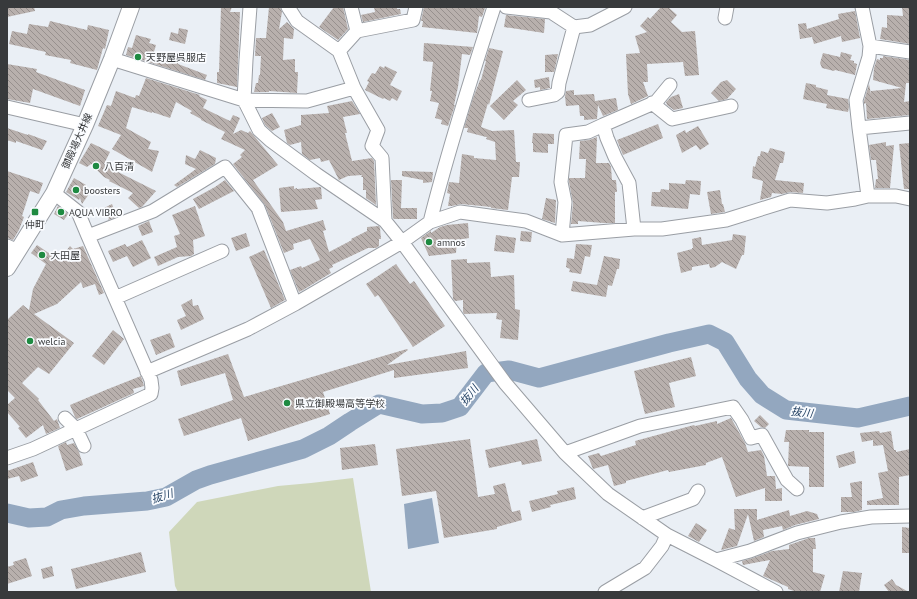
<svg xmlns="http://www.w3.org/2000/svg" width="917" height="599" viewBox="0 0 917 599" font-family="'PT Sans','Noto Sans JP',sans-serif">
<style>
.green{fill:#cfd7ba}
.water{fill:#93a7bf}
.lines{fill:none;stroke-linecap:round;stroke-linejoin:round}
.river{stroke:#93a7bf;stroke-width:19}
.building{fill:url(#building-back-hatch)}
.minor-casing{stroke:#9a9ea4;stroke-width:15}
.major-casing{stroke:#9a9ea4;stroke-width:18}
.minor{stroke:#fff;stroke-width:13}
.major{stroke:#fff;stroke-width:16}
.poi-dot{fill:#1e8a41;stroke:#fafcff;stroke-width:1.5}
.labels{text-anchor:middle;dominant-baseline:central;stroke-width:3.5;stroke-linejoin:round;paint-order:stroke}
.poi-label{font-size:10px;fill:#383a3c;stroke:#fafcff;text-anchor:start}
.street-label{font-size:10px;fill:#383a3c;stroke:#fafcff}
.water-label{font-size:11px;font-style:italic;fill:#1d3c5f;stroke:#fafcff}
</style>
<defs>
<pattern id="building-back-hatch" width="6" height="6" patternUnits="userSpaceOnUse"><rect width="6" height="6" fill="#b8b0ad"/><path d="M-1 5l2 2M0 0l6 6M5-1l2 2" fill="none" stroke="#97908e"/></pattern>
</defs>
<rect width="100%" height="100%" fill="#eaeff5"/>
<path class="green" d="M353,478L371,592H178L175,586L169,532L197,502L278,486L311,483Z"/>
<path class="water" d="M432,498L439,543L408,549L404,504Z"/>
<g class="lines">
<path class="river" d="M7,513L29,518L47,517L61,510L84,506L147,501L166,497L196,480L210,475L303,449L329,436L350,422L379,404L422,414L442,413L460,407L486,373L509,370L539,378L669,343L709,334L725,342L748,379L762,395L786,410L858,418L910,406"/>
</g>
<path class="building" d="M7,7H34L35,11L7,17Z
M221,7H232L230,12H240L237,87L217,83V72H219Z
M269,7H280L282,12L279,29L287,22L294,29L293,39L284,38L283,60L295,59V72H298L297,93L269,91V92H254L256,83H258L259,75H260L261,56H255L256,38H266Z
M334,7H343L348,29L338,40L319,27Z
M374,7H397V9H400L401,14L363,22L361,15L375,12Z
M424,7H479L485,8L482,17L479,16L477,33L422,27L423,21H421Z
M661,7H668L677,15L671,22L682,32L695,31L699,75L685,76L683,62L647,64L648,82H643L648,96L631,104L628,94L626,54L640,53L635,36L647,32L640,26L648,17L650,19Z
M902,7H910V44L880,39L882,27L887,28V15L903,16Z
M855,11L860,38L842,42L841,36L814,44L812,37L800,39L798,24L806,23L807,29L839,19L838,14Z
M506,15L545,19L544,33L504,27Z
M50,21L87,30L88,25L109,30L105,49L103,48L97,70L70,63L71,60L45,55L46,52L9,44L12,31L27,34L29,24L48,27Z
M179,28L188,30L185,44L169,40L171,32L178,34Z
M136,35L151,39L149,43L156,45L153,55L178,63V64L207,75L205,80L126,55L128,47L132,48Z
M424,43L473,47L470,55L462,54L458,87L454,105H455L448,126L441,124L442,120L435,118L439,103L430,101L432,91H430L433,62L423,61Z
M489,48L503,51L489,105L488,103L481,127L492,131L514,130L516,162H520L519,177H512L508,210L491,208V207L461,204L452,206H448L450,194L447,193L449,182L459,183L462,154L474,156V158L496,160L495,142L486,139L487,137H486L467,132L468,128H464L473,98L480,80H481L486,61H485Z
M841,52L852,55L850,60L854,61V63L857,64L855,75L835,70L834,71L822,68L820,63L823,53L840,57Z
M558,54L557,59L554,72H545V55Z
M883,56L910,60V83H906L904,102L910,101V115L867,119L866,103L864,104V101L869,84L871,94V91L902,88L873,80L874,68L877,59L880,60V58H883Z
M7,64L37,69L36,72L85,90L80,106L33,89L30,103L7,99Z
M380,66L384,68L385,66L397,72L390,85L402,91L397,101L392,98L390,101L384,98L383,99L365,90L369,82L367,81L372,73L375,74Z
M549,77L550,88L540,90V87L535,88L534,80Z
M146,78L200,95L199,96L207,100L203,108L230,121L233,115L240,118L233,134L241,130L248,133L250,131L278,165L253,180L283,222L286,231L323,220L326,230L323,231L329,252L352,240L351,239L367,231V227L379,226L380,228L381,239H379V246L376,248H368L332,265L333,267L329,269L331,273L303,290L299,292L290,270L301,266L302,268L320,260L310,239L293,244L294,249L284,253L265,205L233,164L242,157L240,155L245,150L221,139L225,132L201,120V119L190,113L192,111L176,102L170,118L152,112V113L132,107L126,128L151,142L148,149L159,151L152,172L112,149L121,135L98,126L107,105L111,106L116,91L135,98L136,95L139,96Z
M517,80L526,90L513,101L518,105L504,120L490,106Z
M727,80L736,89L727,99L719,101L711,93L721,82Z
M806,83L816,85V87L828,90L827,95L848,99L849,107L848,112L826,108L827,104L803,99Z
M574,90V95L594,94L595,101L616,98L618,110L603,116L598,105L597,119L584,120V116H580L579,105L566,106L565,96L566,91Z
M679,94L683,108L674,110L667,105L666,102L671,97Z
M352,101L360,114L343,117L347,133H345L352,161L372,158L374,161L376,205L366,198V190H363V177H361L362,175L348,176L339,180L329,160L321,162L320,158L310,160L302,154L301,142L290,145L287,143L284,130L301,125V115L329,113L327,106Z
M272,113L280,127L272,131L265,125L262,118Z
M658,124L663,138L623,155L617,140Z
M698,126L709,144L700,150L696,145L682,153L676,135L685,130L686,133Z
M7,128L28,135V134L47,141L42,150L16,141V143L7,140Z
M533,133L554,134V144H548V153L533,152V143H532Z
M597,137L596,163H609L611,167L612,180H616L617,192H615V223H604L578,221V224H571L573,203L569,182V178H585L586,159H579L580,141L589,140Z
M886,142V146L894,145L890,188H875L876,179H878L876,160H871L869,145Z
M91,143L110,152L104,164L113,168L112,169L156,191L142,207L139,208L128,198L133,193L109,181L110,180L104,177L91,164L87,167L79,163Z
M910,143V189H904L899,144Z
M770,148L785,152L783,163H780L775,180L804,183L803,193L790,192L782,194L772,193L771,197L760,200L763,181L752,178L753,166L755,167L758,156H760L761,151L768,153Z
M200,150L216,158L215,164L177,187L174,185L196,169L185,164L186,155L195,159Z
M7,171L43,183L39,194L30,191L22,216L24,217L19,230L13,240L7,238Z
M402,171L433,172L432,182L423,183V180L402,176Z
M74,178L86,185L83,191L89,194L82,204L80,198L79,200L66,192Z
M225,180L234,191L199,209L193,199L215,187Z
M391,180H402L401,208H417V219H394L393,218Z
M686,180L701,181L700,195L690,194L688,209L651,206L652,192H660L661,189L669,190V183L685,184Z
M294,186V189L297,188V189L321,187L322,199L315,200L318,209L281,212L279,188Z
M720,190L722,204H723L725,212L711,214L707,192Z
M546,198L556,200L555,223L542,219Z
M112,204L115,212L118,209L121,215L108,220L109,218L98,211Z
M58,206L68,214L64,220L54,214Z
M195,206L205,236L193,240L194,254L191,256L178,257L158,266L154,257L177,247L174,236L180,234L172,215Z
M149,221L153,232L142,236L138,226Z
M468,223L469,238L457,240L456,253L429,256L421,238L431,231V233L440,227L447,225Z
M521,231L532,232L531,242L520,241Z
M246,233L250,246L236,251L231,238Z
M733,234L746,236L744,255H742L736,269L722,262L715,267L710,268L709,264L692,267V270L681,273L677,253L692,249V248H693L692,239L701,237L702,245L732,240Z
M496,235L516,238L514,253L494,251Z
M142,240L151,258L133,267L127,256L113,262L108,251L125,244L127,247Z
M576,244L592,245L590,257L585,256L581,274L569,272L570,269L566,267L567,258L574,259Z
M37,245L59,260L70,246L73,249L83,246L104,293L99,295L95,284L83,288L81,282L57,304L34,314L74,343L49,374L38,367L22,383L39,399L38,400L54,421L57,419L60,428L46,434L43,425L26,438L18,428L20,427L7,412V405L15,398L7,390V320L23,305L29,310L33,289L46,264L31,253Z
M264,250L285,300L271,308L249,257Z
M604,256L620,259L619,269H617L612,286L608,285L606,297L571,291L573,281L597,285Z
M467,259V263L490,262L491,277L514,275L515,309L520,310L518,340L500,338L502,320L496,319L497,313L464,314L463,312V300L455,301L453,299L451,260Z
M396,264L410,284L414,281L445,326L413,347L378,295L375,297L366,284Z
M192,299L193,306L198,305L204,319L181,330L177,320L186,316L181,305Z
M113,330L124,339L104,365L92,356Z
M170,333L175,347L156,355L150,340Z
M407,349L408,350L387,365L466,351L468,368L394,378V370L323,392L330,414L248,441L241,418L184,436L178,419L233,400L225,373L181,386L177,371L228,354L244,397Z
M691,357L696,376L669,383L675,407L645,414L634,371Z
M141,376L144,386L133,389L134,393L77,419L75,417L70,405L108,389Z
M760,415L769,424L765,428L761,427L754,421Z
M731,418L745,443L748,452L761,450L764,456L767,476H775L776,489L782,488V501H765V488L736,497L722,457L706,463V465L669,472L668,470L626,481V483L614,486L608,465L593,469L588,456L599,453L601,456L636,445L635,441L694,425L695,426L717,421V424Z
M786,430H809V432H824V487H809V467L788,466L789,442H784Z
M879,431L880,433L891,431L894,450H896V452L910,449V475L899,477V505H867V501L883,498L878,473L888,471L883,445L873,446V440L862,442L860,433Z
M470,439L478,497L495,494L493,486L505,483L512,512L520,510L522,520L497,527V529L444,538L436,491L402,496L396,449Z
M537,439L542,461L522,465L521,461L489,468L485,450Z
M66,442L67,445L74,443L79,452L83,465L66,471L58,446Z
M375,444L378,465L342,470L340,448Z
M854,451L856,463L839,468L836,456Z
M33,462L38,476L21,482L19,476L7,479V471Z
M862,481V510L854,512H841V497H852L850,483Z
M574,487L576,499L550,505L551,507L532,512L529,501L558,494L557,491Z
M734,509H757V520L789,510L790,516L807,511L817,514L819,519L795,525L783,530L782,526L763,530L764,537L754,541L748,514L737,546L721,550L729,528L735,530Z
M696,523L707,530L699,542L688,536Z
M902,527L910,528V553H902Z
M809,538H815L816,549H813V572L825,575L820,592H797L788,589V587L763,576L770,560L743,565L742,561L753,558L772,551L789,549V545Z
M141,552L146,572L76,589L71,569Z
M26,558L32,576L7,584V567L14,565L13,562Z
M52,566L54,576L43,579L41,569Z
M843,571L862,573L859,592H839Z
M892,579L896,585L909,592H889L884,585Z"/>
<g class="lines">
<g class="minor-casing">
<path id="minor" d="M250,7L246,60L244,100L259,130L270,140L316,174L385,221L402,242L505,383L565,453L608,494L667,535L716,560L776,592
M288,7L297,21L339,51
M351,7L357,31
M506,7L551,12L574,27L590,25L625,7
M862,7L870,46L869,57L856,100L859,128L868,196
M725,18L727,7
M870,46L910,52
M112,59L244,100L307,101L354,88
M529,100L554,95L558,92L559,83L574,27
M652,103L672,119L731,106
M7,107L85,125
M859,128L910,123
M385,221L382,158L372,146L378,130L354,88L339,51L357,31L413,20L416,7
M430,222C448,150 471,78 494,7
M634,229L629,183L615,157L607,138L603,125L656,102L670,85
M562,235L565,202L561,182L566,135L588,132L603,125
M88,236L153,211L225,167L258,208L295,304
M7,246L18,251
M115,298L222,251
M147,372L248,329L295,304L402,242L430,222L460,212L526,221L562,235L634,229H662L726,220L790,200L827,203L855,199L868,196H896L910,199
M65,418L76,429L84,446
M565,453L640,426L733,407L742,420L751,438L762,435L787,480L797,489
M7,458L33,449L151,394L152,388L151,380L88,236L78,212L54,193
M642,518L693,499L698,491
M716,560L750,551L797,533L841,522L871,517L910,516
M605,592L645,568L662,546L667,535"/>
</g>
<g class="major-casing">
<path id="major" d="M7,268L54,193L85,125L112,59L131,7"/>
</g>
<use href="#minor" class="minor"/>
<use href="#major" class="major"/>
</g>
<g class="poi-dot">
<circle cx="138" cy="57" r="4"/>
<circle cx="96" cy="166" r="4"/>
<circle cx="76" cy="190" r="4"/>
<rect x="31" y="208" width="8" height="8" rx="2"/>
<circle cx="61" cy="212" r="4"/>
<circle cx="429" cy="242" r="4"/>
<circle cx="42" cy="255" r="4"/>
<circle cx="30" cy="341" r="4"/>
<circle cx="287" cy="403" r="4"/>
</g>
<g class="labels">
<g class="poi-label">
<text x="146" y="57">天野屋呉服店</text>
<text x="104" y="166">八百清</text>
<text x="84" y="190">boosters</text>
<text x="69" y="212">AQUA VIBRO</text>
<text x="35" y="224" text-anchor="middle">仲町</text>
<text x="437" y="242">amnos</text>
<text x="50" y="255">大田屋</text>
<text x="38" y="341">welcia</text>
<text x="295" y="403">県立御殿場高等学校</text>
</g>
<g class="street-label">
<text transform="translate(77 141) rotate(-66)">御殿場大井線</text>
</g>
<g class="water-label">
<text transform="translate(469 395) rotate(-51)">抜川</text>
<text transform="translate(802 412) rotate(7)">抜川</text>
<text transform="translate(162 496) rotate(-17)">抜川</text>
</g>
</g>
<rect width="917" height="599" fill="none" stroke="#383a3c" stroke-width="16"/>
</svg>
